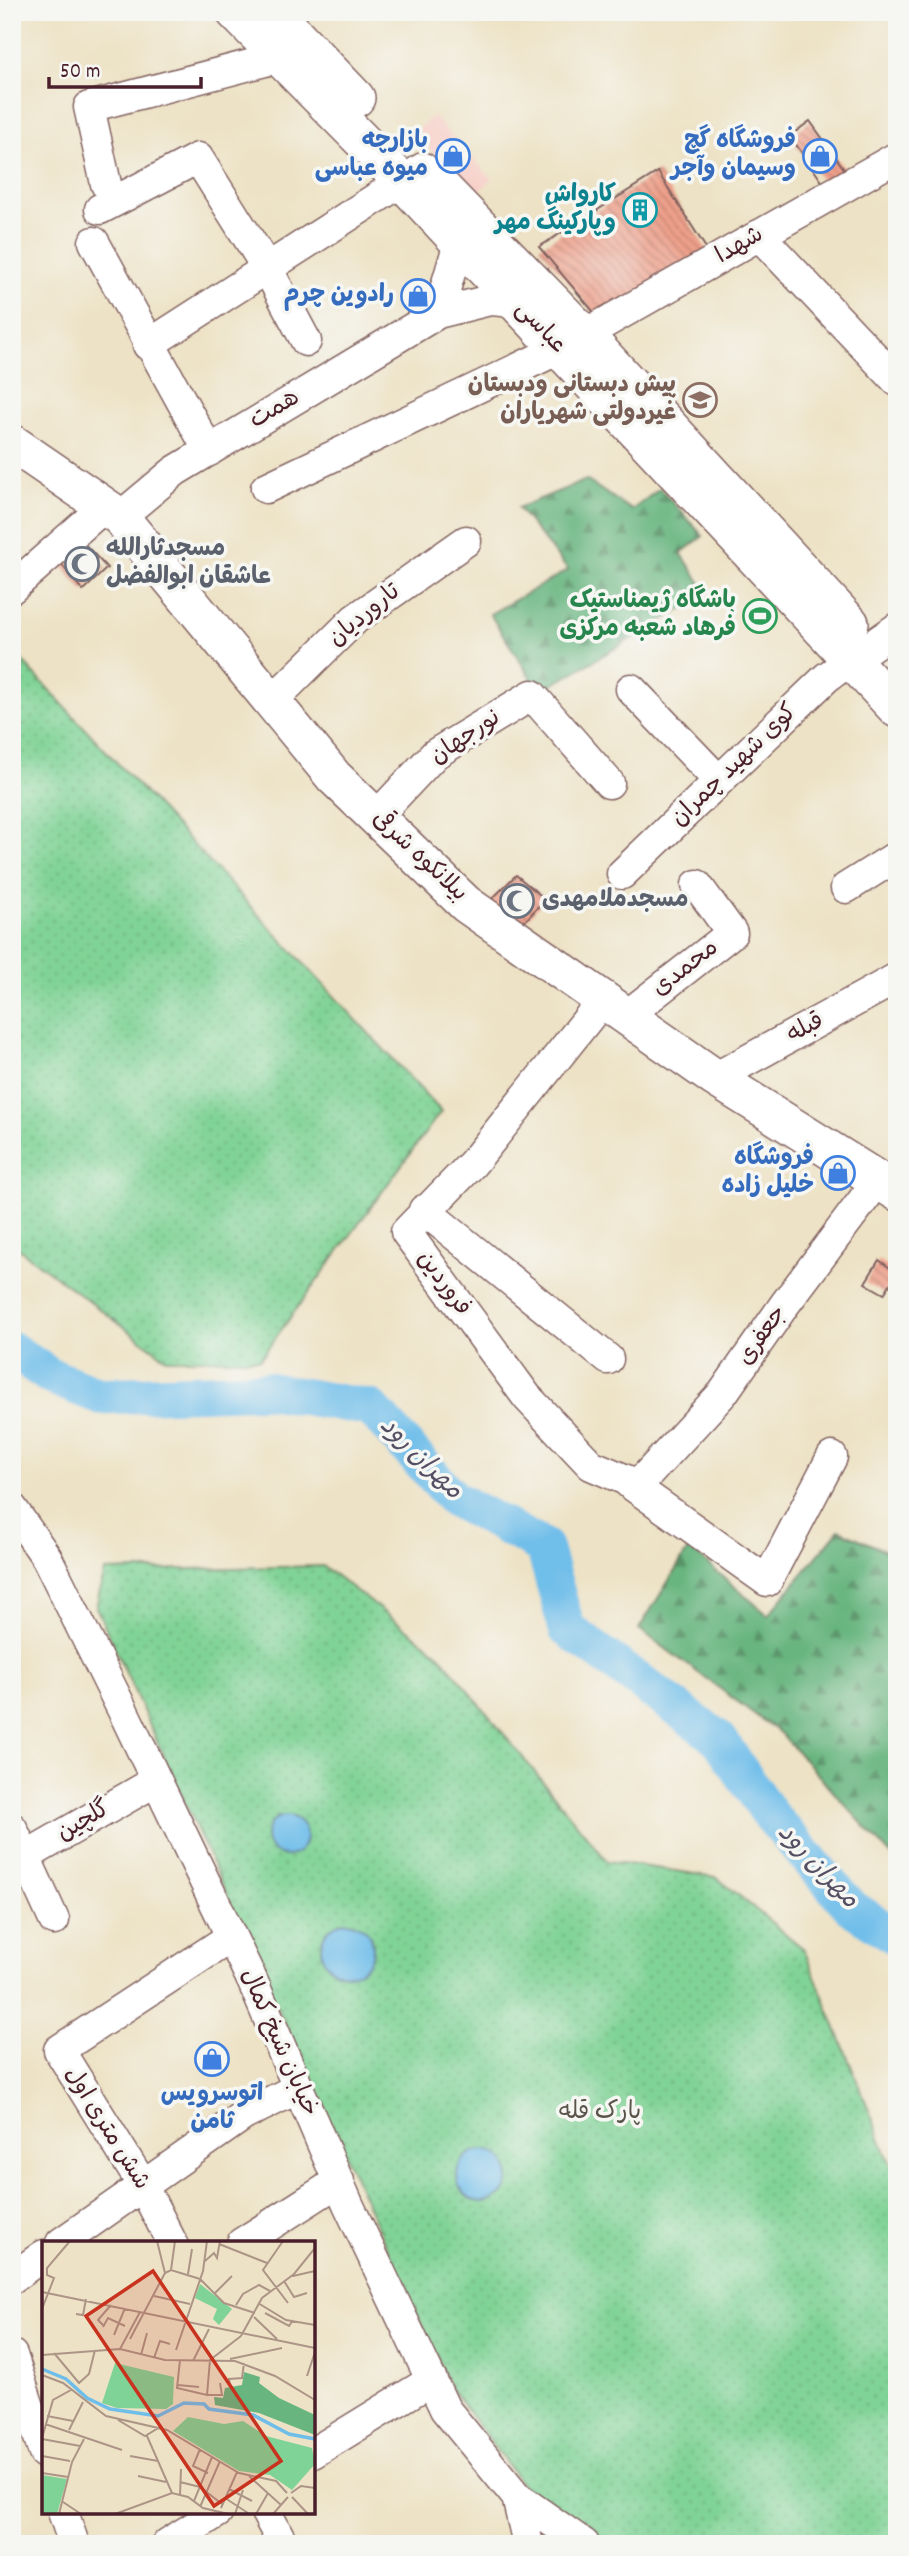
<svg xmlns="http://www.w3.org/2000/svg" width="909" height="2556" viewBox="0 0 909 2556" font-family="Dekko,'Playpen Sans Arabic',sans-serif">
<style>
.built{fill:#f7d0c9}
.forest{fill:url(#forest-firs);stroke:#596a55;stroke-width:2}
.park{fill:url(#park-dots);stroke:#657960;stroke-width:2}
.water{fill:#6fbeea;stroke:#5c6e8a;stroke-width:2}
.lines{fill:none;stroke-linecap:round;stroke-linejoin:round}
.river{stroke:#6fbeea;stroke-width:37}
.building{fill:url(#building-back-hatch)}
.minor-casing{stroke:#836361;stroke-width:33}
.major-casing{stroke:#836361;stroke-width:40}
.minor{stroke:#fff;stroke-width:30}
.major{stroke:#fff;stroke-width:37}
.labels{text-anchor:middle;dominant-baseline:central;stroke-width:7;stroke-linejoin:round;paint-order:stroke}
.shop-label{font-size:24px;font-weight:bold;fill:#366cbe;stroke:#f6f6f2;text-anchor:end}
.culture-label{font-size:24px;font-weight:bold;fill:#0d838f;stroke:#f6f6f2;text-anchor:end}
.street-label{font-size:24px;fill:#4a1f2b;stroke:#f6f6f2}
.education-label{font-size:24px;font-weight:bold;fill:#785e54;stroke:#f6f6f2;text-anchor:end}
.worship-label{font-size:24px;font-weight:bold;fill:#5b616d;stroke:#f6f6f2;text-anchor:start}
.leisure-label{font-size:24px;font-weight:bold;fill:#27864d;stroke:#f6f6f2;text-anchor:end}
.park-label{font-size:24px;fill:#5a554b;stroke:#f6f6f2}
.water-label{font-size:26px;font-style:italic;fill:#554f64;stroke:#f6f6f2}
.inset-river{fill:none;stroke:#6fbeea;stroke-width:3.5}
.inset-road{fill:none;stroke:#ac9487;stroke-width:2}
.view{fill:#c8321e;fill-opacity:0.15;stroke:#c8321e;stroke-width:3.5}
.inset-edge{fill:none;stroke:#4a1f2b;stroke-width:3.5}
</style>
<defs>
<pattern id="forest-firs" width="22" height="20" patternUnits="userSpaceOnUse" patternTransform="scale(1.75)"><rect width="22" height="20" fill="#68b57f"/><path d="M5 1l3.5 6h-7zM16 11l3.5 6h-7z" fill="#589368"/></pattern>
<pattern id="park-dots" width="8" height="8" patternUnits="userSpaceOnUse" patternTransform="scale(1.75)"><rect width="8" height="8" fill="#80d396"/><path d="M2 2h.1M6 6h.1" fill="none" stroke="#70b581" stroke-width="1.8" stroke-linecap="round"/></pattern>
<pattern id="building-back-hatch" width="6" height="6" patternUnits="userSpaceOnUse" patternTransform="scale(1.75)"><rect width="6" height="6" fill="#eea08b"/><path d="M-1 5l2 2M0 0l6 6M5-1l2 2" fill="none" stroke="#c38272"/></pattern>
</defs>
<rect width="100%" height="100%" fill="#f6f6f2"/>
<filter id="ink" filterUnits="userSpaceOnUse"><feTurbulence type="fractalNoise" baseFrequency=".0143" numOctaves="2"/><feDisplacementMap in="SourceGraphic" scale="14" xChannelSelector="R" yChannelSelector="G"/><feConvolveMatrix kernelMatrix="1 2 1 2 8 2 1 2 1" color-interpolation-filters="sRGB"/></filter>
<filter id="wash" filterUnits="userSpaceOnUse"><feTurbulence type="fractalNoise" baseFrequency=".00686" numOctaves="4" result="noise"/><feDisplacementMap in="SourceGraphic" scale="28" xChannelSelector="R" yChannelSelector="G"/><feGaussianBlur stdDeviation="1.57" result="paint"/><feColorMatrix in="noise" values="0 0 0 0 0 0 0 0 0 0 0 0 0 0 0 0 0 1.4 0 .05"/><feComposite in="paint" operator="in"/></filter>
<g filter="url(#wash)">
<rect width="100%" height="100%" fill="#ede2c5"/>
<path class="built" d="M433,116L492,179L473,197L414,133Z"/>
<path class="forest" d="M586,480L632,510L660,488L703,536L681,553L708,594L540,692L490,614L568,570L518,508Z
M839,1530L897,1556V1862L780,1733L639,1629L689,1548L768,1615Z"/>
<path class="park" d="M12,650L441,1111L260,1359H167L12,1244Z
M323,1566L438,1653L607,1861L716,1877L804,1949L897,2180V2544H604L523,2486L450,2387L96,1607L105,1571Z"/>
<path class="water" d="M266 1836a20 20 0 1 1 40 0a20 20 0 1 1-40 0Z
M321 1948a26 26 0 1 1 52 0a26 26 0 1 1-52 0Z
M457 2176a26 26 0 1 1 52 0a26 26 0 1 1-52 0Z"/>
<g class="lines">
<path class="river" d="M12,1350L50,1376L100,1396L266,1390L371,1408L454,1499L544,1547L567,1629L719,1739L770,1815L852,1908L897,1937"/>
</g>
<g id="blocks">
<path class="building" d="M810,121L850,177L828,190L790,136Z
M658,172L709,253L597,316L539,247Z
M81,540L107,568L83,591L58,560Z
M516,875L545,899L519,928L488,903Z
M879,1260L897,1273L884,1294L865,1283Z"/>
</g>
</g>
<g filter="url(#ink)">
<use href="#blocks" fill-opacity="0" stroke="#836361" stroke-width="2"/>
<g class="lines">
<g class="minor-casing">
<path id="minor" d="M106,184L89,107L299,52
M100,209L198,158L267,268L306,341
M759,235L897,381
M94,242L209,451
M438,313L465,223
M148,345L423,168
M266,488L559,349L897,157
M120,517L175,471L438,313L490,300L530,303
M12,588L105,506
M631,689L719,781
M272,701L355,619L466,541
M376,817L435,754L532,695L609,783
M622,874L827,677L897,628
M846,888L897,856
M603,1000L473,1163L406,1232L527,1397L591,1465L638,1485L723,1393L785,1304L879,1179L897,1176
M626,1016L732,933L697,885
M715,1078L897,978
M424,1210L608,1359
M629,1483L767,1581L832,1457
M12,1508L47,1558L125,1715L252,1980L348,2204L445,2409L517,2497L584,2544
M12,1828L54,1920
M12,1864L156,1781
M61,2243L244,2115L298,2088
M172,2243L142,2184L59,2050L231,1937
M242,2243L339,2181
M12,2278L44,2255
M12,2355L44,2453
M313,2453L432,2380
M517,2497L528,2544
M63,2512L74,2544
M266,2512L283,2544
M167,2544L218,2512"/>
</g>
<g class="major-casing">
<path id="major" d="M235,12L402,181L897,709
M274,12L356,98
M440,186L584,334L850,623
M12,443L120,517L334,777L466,904L715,1078L897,1192"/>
</g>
<use href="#minor" class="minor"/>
<use href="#major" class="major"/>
</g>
</g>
<defs>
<g id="shop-ring" transform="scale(1.75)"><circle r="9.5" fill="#f6f6f2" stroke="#3f7fe0" stroke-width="1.5"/><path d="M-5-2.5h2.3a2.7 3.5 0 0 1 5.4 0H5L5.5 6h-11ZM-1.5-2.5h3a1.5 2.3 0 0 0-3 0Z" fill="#3f7fe0"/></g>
<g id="building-ring" transform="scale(1.75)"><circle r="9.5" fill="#f6f6f2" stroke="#0f9aa8" stroke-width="1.5"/><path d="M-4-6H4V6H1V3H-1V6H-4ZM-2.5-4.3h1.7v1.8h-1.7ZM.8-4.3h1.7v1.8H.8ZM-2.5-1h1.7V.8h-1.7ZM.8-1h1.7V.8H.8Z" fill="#0f9aa8"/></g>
<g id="school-ring" transform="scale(1.75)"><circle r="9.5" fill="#f6f6f2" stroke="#8d6e63" stroke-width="1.5"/><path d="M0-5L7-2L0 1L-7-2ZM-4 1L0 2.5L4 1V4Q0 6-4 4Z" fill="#8d6e63"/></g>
<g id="mosque-ring" transform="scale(1.75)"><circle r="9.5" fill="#f6f6f2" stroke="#6b7280" stroke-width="1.5"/><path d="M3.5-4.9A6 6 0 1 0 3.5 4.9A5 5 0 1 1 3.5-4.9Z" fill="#6b7280"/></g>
<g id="stadium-ring" transform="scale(1.75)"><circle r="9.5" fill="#f6f6f2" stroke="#2e9e5b" stroke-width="1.5"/><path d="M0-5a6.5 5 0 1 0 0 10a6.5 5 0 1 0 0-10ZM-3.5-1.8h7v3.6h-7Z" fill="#2e9e5b"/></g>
</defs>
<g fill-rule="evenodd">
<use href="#shop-ring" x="453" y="156"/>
<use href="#shop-ring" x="820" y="156"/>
<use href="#building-ring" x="640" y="210"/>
<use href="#shop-ring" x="418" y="296"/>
<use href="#school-ring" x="700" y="400"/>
<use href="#mosque-ring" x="82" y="564"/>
<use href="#stadium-ring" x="760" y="616"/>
<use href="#mosque-ring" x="517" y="901"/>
<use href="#shop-ring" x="838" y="1173"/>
<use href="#shop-ring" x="212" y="2059"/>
</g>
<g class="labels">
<g class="shop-label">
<text x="428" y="142">بازارچه<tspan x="428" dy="28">میوه عباسی</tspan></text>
<text x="796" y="142">فروشگاه گچ<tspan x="796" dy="28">وسیمان وآجر</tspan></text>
<text x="394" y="296">رادوین چرم</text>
<text x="814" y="1159">فروشگاه<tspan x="814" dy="28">خلیل زاده</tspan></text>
<text x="212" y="2095" text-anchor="middle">اتوسرویس<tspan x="212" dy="28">ثامن</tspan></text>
</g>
<g class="culture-label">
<text x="616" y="196">کارواش<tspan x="616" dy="28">وپارکینگ مهر</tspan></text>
</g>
<g class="street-label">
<text transform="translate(740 246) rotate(-30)">شهدا</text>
<text transform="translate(540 328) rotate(47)">عباسى</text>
<text transform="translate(275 410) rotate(-31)">همت</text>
<text transform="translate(365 616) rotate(-39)">تاروردیان</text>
<text transform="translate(466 738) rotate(-34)">نورجهان</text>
<text transform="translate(735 766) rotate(-44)">کوی شهید چمران</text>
<text transform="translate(419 857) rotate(43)">بیلانکوه شرقی</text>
<text transform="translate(686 969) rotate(-38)">محمدی</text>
<text transform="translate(806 1029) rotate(-28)">قبله</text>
<text transform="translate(443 1284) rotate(54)">فروردین</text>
<text transform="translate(763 1336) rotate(-55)">جعفری</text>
<text transform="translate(84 1822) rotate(-30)">گلچین</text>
<text transform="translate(278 2043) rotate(66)">خیابان شیخ کمال</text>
<text transform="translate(106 2129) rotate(58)">شش متری اول</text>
</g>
<g class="education-label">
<text x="676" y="386">پیش دبستانی ودبستان<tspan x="676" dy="28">غیردولتی شهریاران</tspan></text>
</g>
<g class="worship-label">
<text x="106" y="550">مسجدثارالله<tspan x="106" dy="28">عاشقان ابوالفضل</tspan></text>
<text x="542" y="901">مسجدملامهدی</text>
</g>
<g class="leisure-label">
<text x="736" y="602">باشگاه ژیمناستیک<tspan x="736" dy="28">فرهاد شعبه مرکزی</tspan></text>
</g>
<g class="park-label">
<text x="600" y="2113">پارک قله</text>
</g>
<g class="water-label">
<text transform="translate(420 1459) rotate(45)">مهران رود</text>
<text transform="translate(817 1867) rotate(47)">مهران رود</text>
</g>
</g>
<g transform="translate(42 2241)">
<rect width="273" height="273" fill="#ede2c5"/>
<path d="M202,131L218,136L217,142L237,157L273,174V194L217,172L173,164L172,156L181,157L183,147L200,144Z" fill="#68b57f"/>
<path d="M73,122L132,136L131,163L124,168L75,167L60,162ZM146,176L182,183L201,180L224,195L270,207L273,223L250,249L228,234L197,230L131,190ZM0,234L25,238L15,273H0Z" fill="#80d396"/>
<path d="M158,43L190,68L177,84L171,78L175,68L153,57Z" fill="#80d396"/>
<path class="inset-river" d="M0,128L24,138L45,157L68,168L116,175L142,162L162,163L167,168L211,174L247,193L273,198"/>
<path class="inset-road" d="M115,0L123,32M241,0L221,29L246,62M177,3L225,22M163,20L172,12L175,17L178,0M129,29L133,0M123,32L129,29L158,38L182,62L213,72M146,33L150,8M251,35L273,30M242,40L252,56L265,52M0,51L273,107M173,52L190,35M112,55L148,63M216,62L244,79L273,84M194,64L201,53L217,44L228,50M0,68L12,37L5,34V27L28,0M223,72L247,85L251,79M34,73L41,74L44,58M212,76L235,98M61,84L56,79L69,64M61,86L66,77L83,85M72,94L83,67M199,95L220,57L252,33L273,7M88,98L123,32M78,108L98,71M134,109L161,30L165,0M12,112L37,142L47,133L53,109M0,114L78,108L123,119L193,120L233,135L273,159M99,114L105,92M112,117L118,100L128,103M188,118L240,107M138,119L135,147L165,154L168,119L199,95M151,120L167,88M0,134L21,142L64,175L125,189L197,232L234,240L245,252M265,135L273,111M136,144L157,146M188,145L187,138L200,137L202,122M165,154H180L178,142M5,175L31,180M76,179L103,195L118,186M3,183L80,209M27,189L41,161M105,195L130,252M0,197L11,159L29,149M0,198L38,205M158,208L151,225L166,232M0,215L28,220M88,215L116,220M0,232L26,236M96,235L124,241M207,235L239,264M138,241L158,246L180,263M187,248L210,260M249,252L259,245L273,247M138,254L139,228M250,256L266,273M183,257L206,272M152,260L170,216M21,261L39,273M158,266L178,220M179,267L195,231M17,273L30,221L42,198M73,273L130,252L146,256L161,267L186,273M193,273L201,249M214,273L226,252M231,273L246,256"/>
<path class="view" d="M111,30L239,220L172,265L44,75Z"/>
<rect width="273" height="273" class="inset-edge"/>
</g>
<rect width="909" height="2556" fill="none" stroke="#f6f6f2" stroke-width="42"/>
<path d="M49 77v10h152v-10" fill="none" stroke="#4a1f2b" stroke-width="3.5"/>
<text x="60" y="77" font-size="21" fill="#4a1f2b" stroke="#f6f6f2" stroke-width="5" paint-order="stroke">50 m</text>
</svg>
